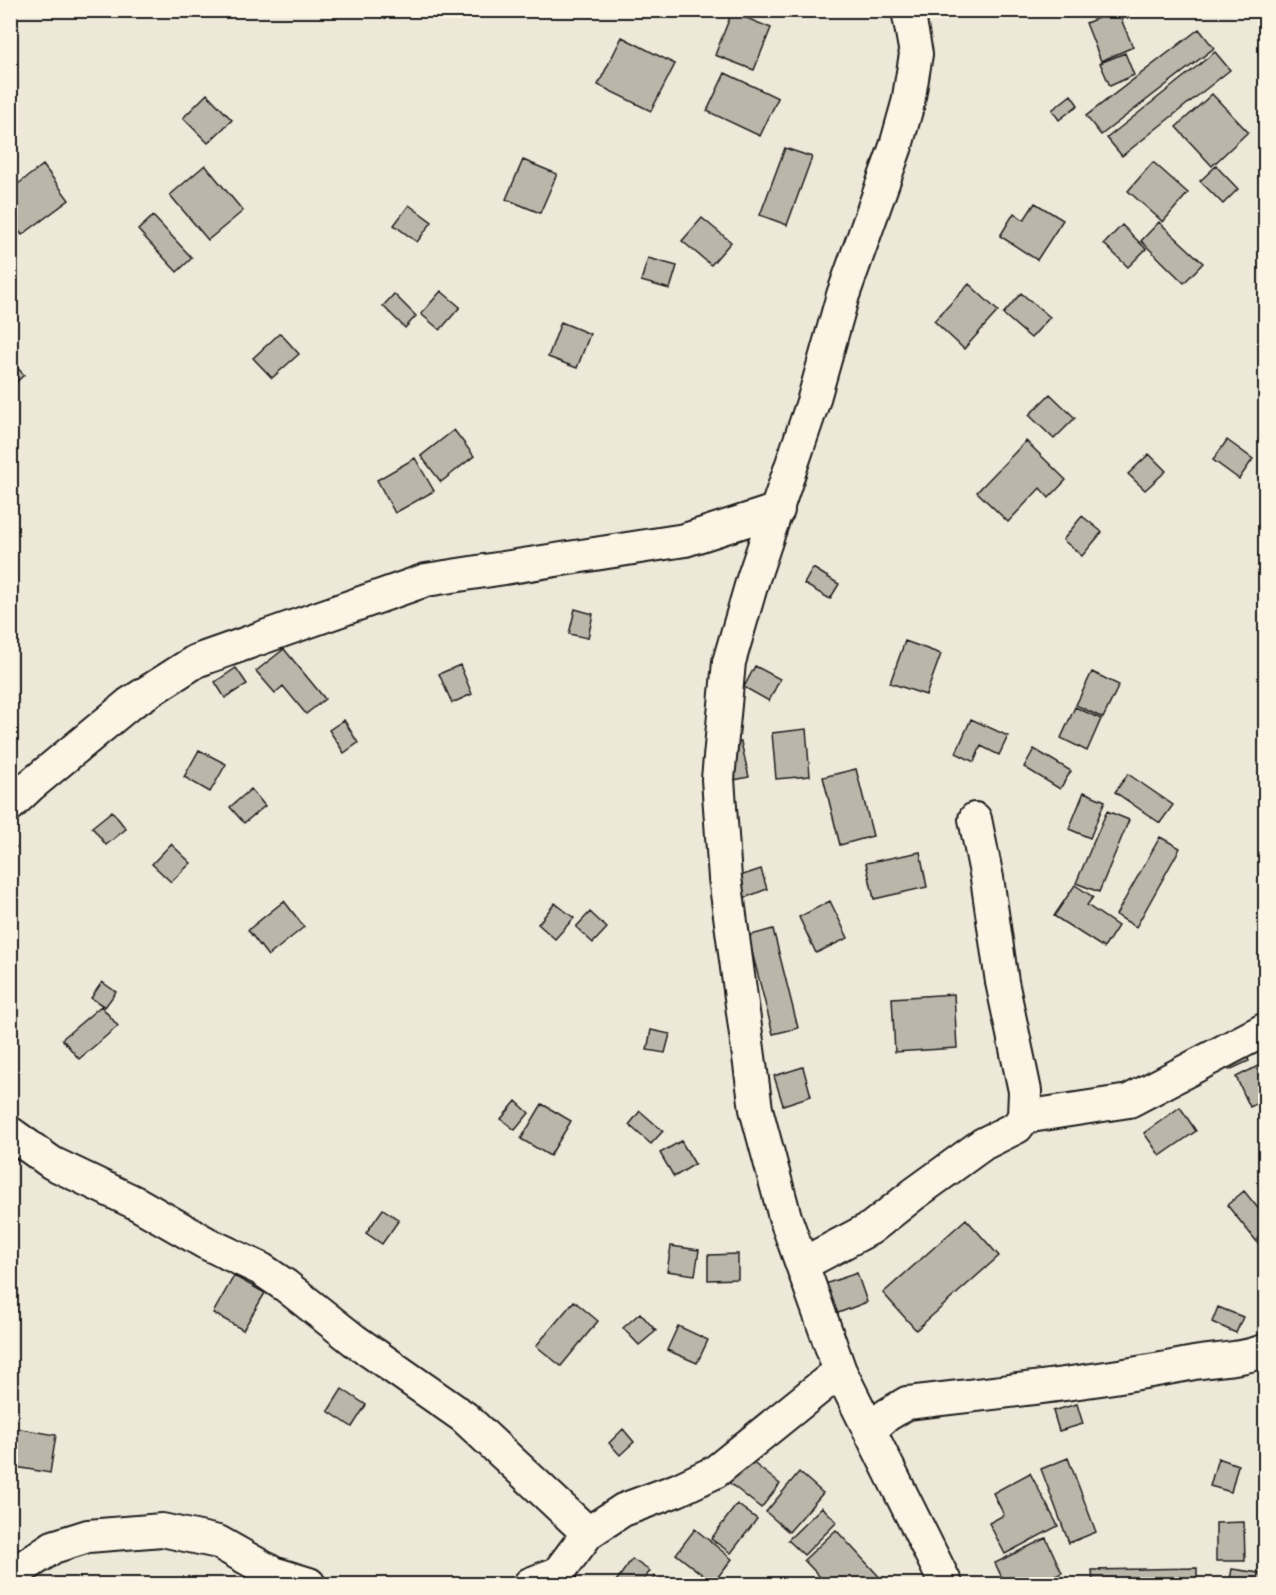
<svg xmlns="http://www.w3.org/2000/svg" width="1276" height="1595" viewBox="0 0 1276 1595" font-family="'Gochi Hand',sans-serif">
<style>
.building{fill:#bab6aa;stroke:#1c1c1c;stroke-width:1.5}
.lines{fill:none;stroke-linecap:round;stroke-linejoin:round}
.minor-casing{stroke:#1c1c1c;stroke-width:36}
.minor{stroke:#fcf5e5;stroke-width:32}
</style>
<rect width="100%" height="100%" fill="#eee8d9"/>
<filter id="ink" filterUnits="userSpaceOnUse"><feTurbulence type="fractalNoise" baseFrequency=".0167" numOctaves="2"/><feDisplacementMap in="SourceGraphic" scale="12" xChannelSelector="R" yChannelSelector="G"/><feConvolveMatrix kernelMatrix="1 2 1 2 8 2 1 2 1" color-interpolation-filters="sRGB"/></filter>
<g filter="url(#ink)">
<path class="building" d="M1117,10L1133,47L1101,61L1086,23Z
M732,12L771,28L754,70L715,55Z
M1199,29L1214,48L1101,135L1086,116Z
M622,37L675,64L651,111L598,85Z
M1215,52L1230,70L1122,156L1107,138Z
M1125,53L1134,75L1110,86L1100,63Z
M725,73L778,98L760,136L707,111Z
M207,94L232,120L208,143L183,118Z
M1212,94L1248,132L1212,166L1176,127Z
M1071,95L1078,105L1059,120L1052,110Z
M785,148L812,157L787,225L760,215Z
M523,160L557,174L540,213L506,199Z
M1153,162L1188,193L1163,222L1128,191Z
M43,165L69,200L22,235L10,219V190Z
M205,165L243,211L208,240L170,195Z
M1216,166L1238,189L1223,204L1200,181Z
M1035,203L1063,220L1037,260L1000,236L1014,213L1024,220Z
M409,205L432,222L417,242L394,225Z
M153,216L192,258L177,272L138,230Z
M702,218L731,242L711,265L682,241Z
M1159,222L1203,263L1184,283L1141,241Z
M1122,225L1146,249L1128,267L1104,244Z
M648,258L677,266L670,289L641,281Z
M969,284L998,311L964,349L934,321Z
M441,291L460,307L440,330L421,314Z
M1021,293L1050,317L1031,338L1003,314Z
M394,294L416,316L405,328L383,306Z
M561,322L590,334L577,368L548,357Z
M280,333L299,354L272,378L253,358Z
M10,360L24,375L11,387L10,386Z
M1050,394L1075,418L1054,439L1029,415Z
M454,430L474,456L441,482L421,456Z
M1227,440L1253,459L1239,479L1213,460Z
M1026,441L1066,480L1049,498L1040,488L1008,522L977,492Z
M1149,454L1166,471L1145,490L1128,474Z
M415,458L434,491L395,513L377,480Z
M1082,516L1102,532L1082,556L1063,540Z
M813,568L839,584L830,599L804,584Z
M575,609L593,614L588,638L569,634Z
M905,641L941,654L926,695L890,683Z
M284,649L325,699L306,714L283,686L275,693L256,671Z
M460,665L472,694L452,703L439,674Z
M755,666L780,679L769,701L744,687Z
M236,668L247,684L225,698L215,682Z
M1092,672L1119,685L1103,718L1076,705Z
M1075,707L1101,719L1087,751L1061,738Z
M971,719L1008,736L999,755L981,746L974,762L956,753Z
M344,720L358,743L344,753L329,730Z
M806,729L810,776L776,779L772,733Z
M741,742L749,777L729,781L722,746Z
M1034,749L1071,771L1060,789L1024,767Z
M199,750L226,764L210,792L184,777Z
M856,769L873,836L840,845L823,777Z
M1128,774L1173,805L1160,823L1115,792Z
M251,789L265,806L244,823L230,807Z
M1084,792L1105,801L1090,838L1069,829Z
M112,811L126,829L106,845L92,827Z
M1107,811L1129,820L1099,892L1076,883Z
M1160,837L1180,848L1136,927L1116,915Z
M10,842L16,847L10,855Z
M171,844L191,863L171,882L152,864Z
M920,852L927,887L874,899L866,863Z
M761,869L767,889L744,898L737,877Z
M1075,885L1093,897L1087,905L1118,926L1104,948L1054,916Z
M284,901L304,927L268,956L248,930Z
M830,901L848,938L816,953L799,917Z
M555,903L574,918L555,939L538,924Z
M590,912L607,928L593,943L576,927Z
M773,929L798,1028L773,1034L748,936Z
M102,982L116,992L105,1007L91,998Z
M954,994L957,1048L895,1052L892,998Z
M101,1006L118,1026L79,1059L62,1039Z
M651,1030L670,1034L665,1053L647,1050Z
M1242,1046L1249,1061L1229,1070L1221,1056Z
M1266,1062V1099L1250,1107L1236,1077Z
M803,1067L811,1096L783,1105L774,1076Z
M516,1101L529,1113L515,1130L501,1119Z
M542,1104L571,1121L550,1156L521,1139Z
M1180,1107L1196,1131L1160,1156L1144,1133Z
M640,1111L663,1131L651,1144L629,1125Z
M681,1141L695,1164L674,1177L660,1153Z
M1244,1191L1266,1218V1237L1258,1243L1227,1205Z
M383,1209L399,1220L382,1244L366,1233Z
M966,1219L999,1256L916,1330L883,1293Z
M671,1246L699,1250L695,1275L667,1271Z
M738,1254V1279L708,1280V1255Z
M857,1273L867,1302L833,1315L822,1285Z
M234,1276L265,1293L243,1330L213,1313Z
M574,1301L598,1321L561,1366L536,1346Z
M1218,1307L1243,1317L1236,1333L1212,1322Z
M640,1313L656,1331L639,1345L623,1328Z
M678,1326L708,1340L697,1363L667,1350Z
M342,1389L366,1405L352,1427L328,1411Z
M1077,1404L1083,1424L1059,1431L1053,1411Z
M10,1427L56,1435L50,1473L10,1466Z
M623,1429L634,1442L620,1455L609,1443Z
M741,1453L780,1484L761,1508L722,1477Z
M1068,1458L1096,1532L1069,1543L1041,1469Z
M1218,1458L1238,1465L1231,1492L1210,1486Z
M799,1472L823,1493L789,1532L766,1512Z
M1030,1473L1058,1526L1005,1554L989,1523L1004,1515L993,1493Z
M737,1504L757,1519L731,1553L711,1539Z
M822,1507L837,1522L804,1555L788,1540Z
M1244,1522L1245,1561H1216V1523Z
M695,1529L732,1559L713,1583L676,1554Z
M836,1530L886,1584H823L819,1580L821,1578L804,1560Z
M1046,1538L1062,1573L1038,1584H1005L995,1563Z
M632,1559L650,1571L641,1584H614Z
M1197,1568V1584H1093L1092,1570Z
M1232,1569L1266,1574L1264,1584H1229Z
M655,1576L666,1584H649Z"/>
<g class="lines">
<g class="minor-casing">
<path id="minor" d="M908,10L916,54L908,103L896,146L843,295L813,402L753,579L729,662L718,779L725,878L756,1109L785,1217L840,1371L946,1584
M10,805L30,786L129,704L196,661L426,580L685,540L778,510
M1024,1117L1129,1101L1266,1029
M10,1133L52,1163L136,1203L206,1243L261,1269L286,1286L354,1340L464,1417L588,1533
M803,1264L871,1228L914,1194L983,1144L1017,1127L1024,1117L1025,1091L1002,982L987,878L975,819
M870,1430L887,1415L907,1403C1001,1392 1096,1382 1189,1364C1214,1359 1242,1360 1266,1350
M10,1576L53,1547L88,1536L162,1530L218,1542L273,1573L309,1584
M530,1584L558,1573L588,1533L623,1510L677,1490L715,1472L840,1371"/>
</g>
<use href="#minor" class="minor"/>
</g>
</g>
<rect width="1276" height="1595" fill="none" stroke="#fcf5e5" stroke-width="36"/>
<rect x="18" y="18" width="1240" height="1559" fill="none" stroke="#1c1c1c" stroke-width="2" filter="url(#ink)"/>
</svg>
